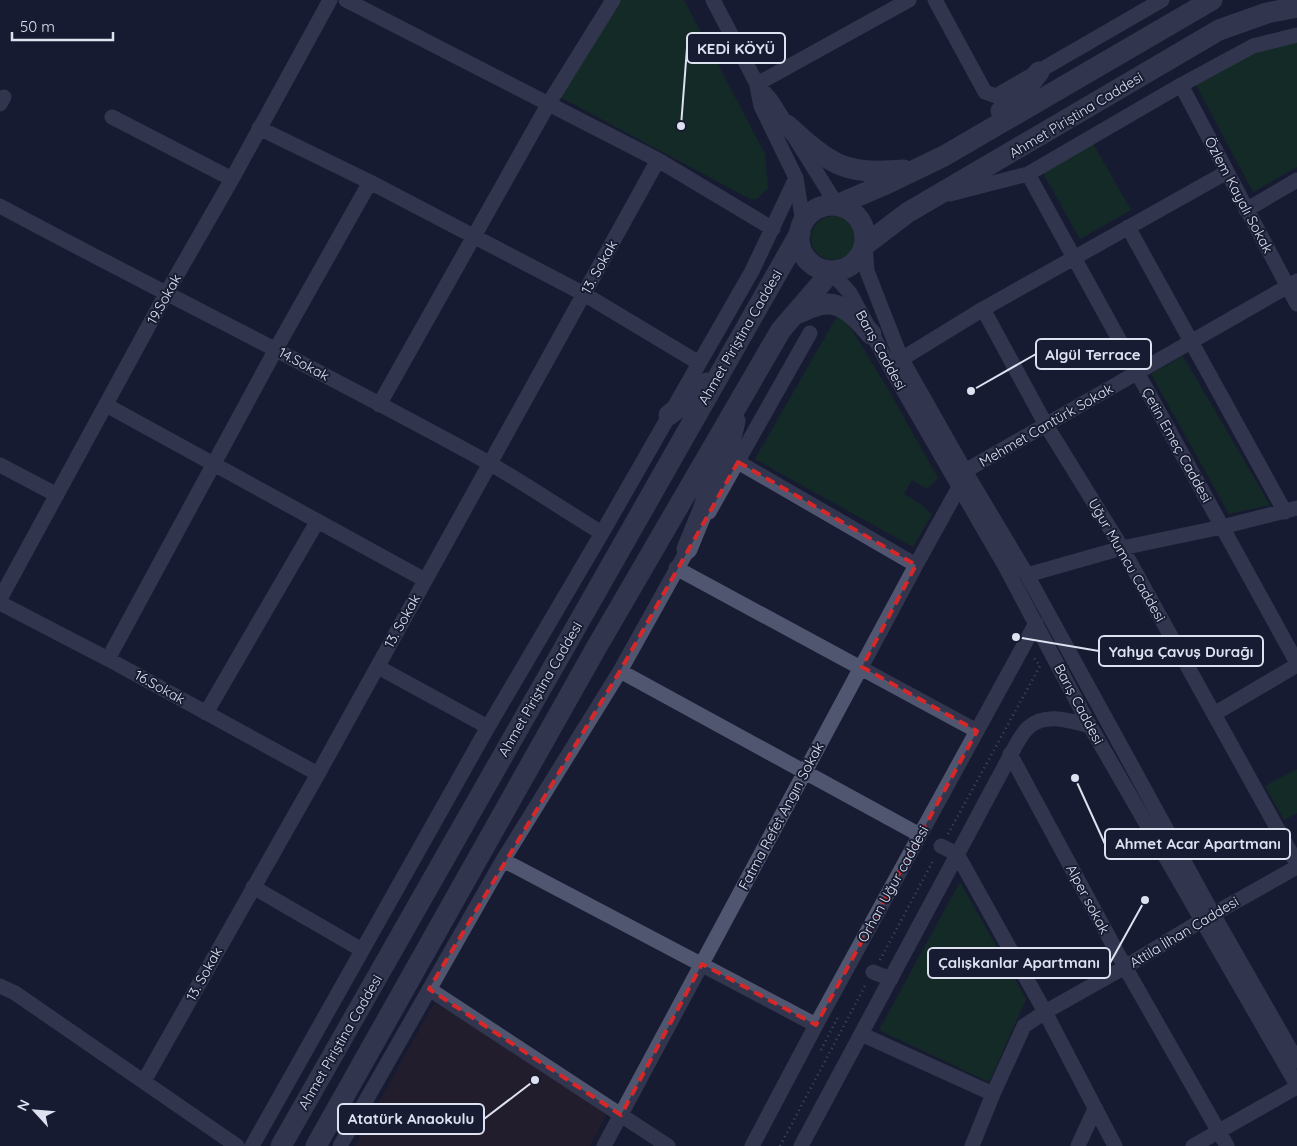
<svg xmlns="http://www.w3.org/2000/svg" width="1297" height="1146" viewBox="0 0 1297 1146" font-family="Quicksand,sans-serif">
<style>
.education{fill:#301f27}
.green{fill:#103c1b}
.lines{fill:none;stroke-linecap:round;stroke-linejoin:round}
.path{stroke:#7a7f91;stroke-width:2.5;stroke-dasharray:1 4;stroke-linecap:butt}
.street{stroke:#505670;stroke-width:15}
.secondary{stroke:#505670;stroke-width:21}
.marked{fill:none;stroke:#d62828;stroke-width:4;stroke-dasharray:10 6;stroke-linejoin:round}
.labels{text-anchor:middle;dominant-baseline:central;stroke-width:4;stroke-linejoin:round;paint-order:stroke}
.street-label{font-size:14px;fill:#dde1f0;stroke:#171c32}
.leader{fill:none;stroke:#dde1f0;stroke-width:2}
.callout-dot{fill:#dde1f0;stroke:#171c32;stroke-width:2}
.callout{fill:#171c32;stroke:#dde1f0;stroke-width:2}
.callout-label{font-size:15px;text-anchor:middle;font-weight:bold;fill:#dde1f0}
</style>
<rect width="100%" height="100%" fill="#171c32"/>
<path class="education" d="M434,1003L520,1052L606,1107V1115L590,1146H355Z"/>
<path class="green" d="M618,0H684L765,154L768,188L757,199H750L560,97Z
M1297,41V167L1253,192L1195,83L1261,49Z
M1092,142L1131,210L1080,239L1042,171Z
M811 238a22 22 0 1 1 44 0a22 22 0 1 1-44 0Z
M840,311L885,384L938,478L927,489L912,480L904,494L919,503L932,514L913,547L755,459Z
M1183,356L1270,505L1229,514L1151,374Z
M1297,769V813L1284,820L1265,786Z
M960,882L1026,999L989,1082L879,1030Z"/>
<g class="lines">
<path class="path" d="M948,834L1040,666L1034,658
M880,960L934,859
M821,1050L838,1017
M780,1146L866,984"/>
<path class="street" d="M346,0L658,160L773,229
M713,0L757,84L771,100L787,125L837,205
M935,0L985,92L996,96L1162,0
M757,84L909,0
M1181,85L1297,304
M757,86L761,106L796,178L803,223
M0,104L4,97
M112,117L232,179
M259,128L370,182L584,294L699,363
M1028,174L1297,663
M950,194L1028,174L1181,85L1253,46L1297,35
M0,206C162,293 328,374 489,463C527,485 564,510 602,533
M1246,210L1297,180
M1128,227L1285,512
M865,245L867,271L901,358L965,471L1027,575L1213,914L1297,1061
M831,272L850,293L890,367L1005,566L1090,726L1297,1085
M983,309L1046,425L1122,548L1297,864
M895,363L983,309L1227,172
M106,405L425,580
M379,405L549,103L613,0
M738,462L916,565
M0,465L57,495
M709,512L810,333
M676,568L977,731
M1027,575L1122,548L1222,527L1297,508
M0,599L166,294L232,179L330,0
M0,603L108,659L318,774
M108,659L276,349L370,182
M378,667L488,727
M620,671L920,835
M206,713L317,522
M1214,714L1297,665
M1010,754L1125,967L1227,1146
M941,846L957,854L1045,1012L1115,1146
M503,860L816,1025
M253,887L362,950
M873,972L891,979
M0,986L15,993L237,1146
M429,989L668,1146
M861,1034L993,1094
M144,1081L318,774L658,160
M252,1146L488,727L602,533L752,271L796,178
M340,1146L503,860L620,671L693,540
M604,1146L916,565L959,487L965,471L1297,281
M752,1146L816,1025L1036,623
M801,1146L1017,743C1020,738 1024,731 1029,727C1046,712 1070,721 1090,726
M972,1146L993,1094L1024,1026L1045,1012L1125,967L1201,921L1297,867
M1078,1146L1095,1109
M1193,1146L1297,1087"/>
<path class="secondary" d="M1001,111L1020,96L1039,72
M787,125C831,165 843,175 904,170
M837,205L888,183L944,156L1212,0
M799 238a33 33 0 1 1 66 0a33 33 0 1 1-66 0Z
M865,245L907,213L1219,30L1267,13L1297,7
M796,314C804,311 811,307 819,305C842,299 858,319 871,334
M669,415L692,397L707,383
M687,549L703,510L712,482L728,450L735,421
M281,1146L800,233
M316,1146L595,650L781,330L831,272"/>
</g>
<path d="M0 0H1297V1146H0ZM738,462L916,565L862,667L977,731L816,1025L702,964L621,1115L429,989L620,671Z" fill="#171c32" fill-opacity=".55" fill-rule="evenodd"/>
<path class="marked" d="M738,462L916,565L862,667L977,731L816,1025L702,964L621,1115L429,989L620,671Z"/>
<g class="labels">
<g class="street-label">
<text transform="translate(1076 115) rotate(-31)">Ahmet Piriştina Caddesi</text>
<text transform="translate(1239 195) rotate(62)">Özlem Kayalı Sokak</text>
<text transform="translate(599 267) rotate(-61)">13. Sokak</text>
<text transform="translate(164 299) rotate(-61)">19.Sokak</text>
<text transform="translate(740 337) rotate(-60)">Ahmet Piriştina Caddesi</text>
<text transform="translate(881 350) rotate(61)">Barış Caddesi</text>
<text transform="translate(304 364) rotate(28)">14.Sokak</text>
<text transform="translate(1046 425) rotate(-30)">Mehmet Cantürk Sokak</text>
<text transform="translate(1177 445) rotate(61)">Çetin Emeç Caddesi</text>
<text transform="translate(1127 560) rotate(60)">Uğur Mumcu Caddesi</text>
<text transform="translate(402 621) rotate(-61)">13. Sokak</text>
<text transform="translate(160 687) rotate(29)">16.Sokak</text>
<text transform="translate(540 689) rotate(-60)">Ahmet Piriştina Caddesi</text>
<text transform="translate(1079 704) rotate(62)">Barış Caddesi</text>
<text transform="translate(781 816) rotate(-62)">Fatma Refet Angın Sokak</text>
<text transform="translate(893 884) rotate(-61)">Orhan Uğur caddesi</text>
<text transform="translate(1088 899) rotate(62)">Alper sokak</text>
<text transform="translate(1184 932) rotate(-31)">Attila İlhan Caddesi</text>
<text transform="translate(204 974) rotate(-61)">13. Sokak</text>
<text transform="translate(340 1042) rotate(-60)">Ahmet Piriştina Caddesi</text>
</g>
</g>
<path class="leader" d="M681 126L687 48M971 391L1036 354M1016 637L1099 651M1075 778L1105 844M1145 900L1110 963M535 1080L484 1119"/>
<g class="callout-dot">
<circle cx="681" cy="126" r="5"/>
<circle cx="971" cy="391" r="5"/>
<circle cx="1016" cy="637" r="5"/>
<circle cx="1075" cy="778" r="5"/>
<circle cx="1145" cy="900" r="5"/>
<circle cx="535" cy="1080" r="5"/>
</g>
<g class="callout">
<rect x="687" y="33" width="98" height="30" rx="5"/>
<rect x="1036" y="339" width="115" height="30" rx="5"/>
<rect x="1099" y="636" width="164" height="30" rx="5"/>
<rect x="1105" y="829" width="185" height="30" rx="5"/>
<rect x="928" y="948" width="182" height="30" rx="5"/>
<rect x="338" y="1104" width="146" height="30" rx="5"/>
</g>
<g class="callout-label">
<text x="736" y="54">KEDİ KÖYÜ</text>
<text x="1093" y="360">Algül Terrace</text>
<text x="1181" y="657">Yahya Çavuş Durağı</text>
<text x="1198" y="849">Ahmet Acar Apartmanı</text>
<text x="1019" y="968">Çalışkanlar Apartmanı</text>
<text x="411" y="1124">Atatürk Anaokulu</text>
</g>
<g transform="translate(35 1111) rotate(296)" stroke="#171c32" stroke-width="4" paint-order="stroke">
<path d="M0-4L9 19L0 12L-9 19Z" fill="#dde1f0"/>
<text y="-8" font-size="14" font-weight="bold" text-anchor="middle" fill="#dde1f0">N</text>
</g>
<path d="M12 32v8h101v-8" fill="none" stroke="#dde1f0" stroke-width="2.5"/>
<text x="20" y="32" font-size="15" fill="#dde1f0" stroke="#171c32" stroke-width="4" paint-order="stroke">50 m</text>
</svg>
